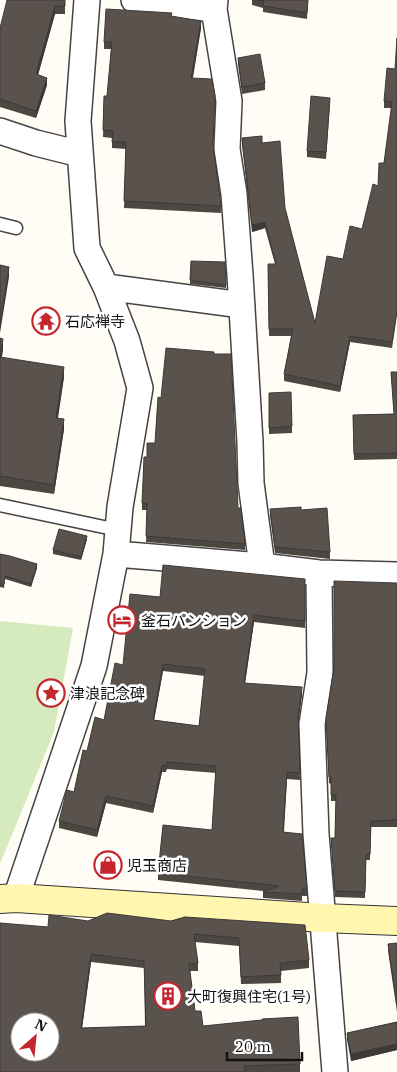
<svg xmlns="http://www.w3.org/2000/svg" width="397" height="1072" viewBox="0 0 397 1072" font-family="'IBM Plex Serif','Noto Sans JP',serif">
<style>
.green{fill:#d5ebbd}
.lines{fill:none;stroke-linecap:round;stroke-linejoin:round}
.lane-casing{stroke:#444;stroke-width:15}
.street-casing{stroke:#444;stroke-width:28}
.secondary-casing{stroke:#333;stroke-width:30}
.lane{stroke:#fff;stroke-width:12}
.street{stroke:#fff;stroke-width:25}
.secondary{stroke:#fff6b0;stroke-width:28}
.wall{fill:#4d4742;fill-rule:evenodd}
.shaded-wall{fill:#3f3936}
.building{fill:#5a524d;stroke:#3f3936;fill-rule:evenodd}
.labels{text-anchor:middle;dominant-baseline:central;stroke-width:5;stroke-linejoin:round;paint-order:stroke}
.poi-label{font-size:15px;fill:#111;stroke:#fff;text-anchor:start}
</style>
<rect width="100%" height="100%" fill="#fffdf5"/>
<path class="green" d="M0,621L73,628L54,732L0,864Z"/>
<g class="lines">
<g class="lane-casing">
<path id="lane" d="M0,224L16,228
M0,505L118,530"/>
</g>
<g class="street-casing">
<path id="street" d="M134,0L214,9L215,0
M214,9L229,101L227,149L234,194L240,275L250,442L251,483L262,566
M0,131L36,143L80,154
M106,287L242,305
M116,554L262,566L319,573L397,575
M319,573L320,673L312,724L316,834L335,1072
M16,898L94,666L116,554L120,507L140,388L127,341L106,287L87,248L78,121L87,0"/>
</g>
<g class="secondary-casing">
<path id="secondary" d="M0,899L16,898L323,918L397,921"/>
</g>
<use href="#lane" class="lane"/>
<use href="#street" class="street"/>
<use href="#secondary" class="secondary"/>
</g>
<path class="wall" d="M65,0V14H55L38,75L47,85L36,118L0,107V28Z
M252,0H308L307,19L263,12V8L252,5Z
M172,16L201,28L193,78L213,146L221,206V213L124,208L126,149L112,148V138L103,137L104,96H107L111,49H104V42Z
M238,58L265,83V90L242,94L238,64Z
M395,69L392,348L350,342L340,392L284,381V374L291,336H269L268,264H275L265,228L252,232L242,145V138L262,143L285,208L315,323L343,259L362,229L378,186L384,163L392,108H384V101Z
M330,104L326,159L307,157V151Z
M191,261L226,285V288L190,284Z
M0,338L3,349L2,357L64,377L58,418L64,429L54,494L0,486Z
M391,372H397V459L354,460L353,415L394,414Z
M269,393L292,426V433L269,434Z
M147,457L238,508L245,544V550L146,542L147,510H142V503Z
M270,509L301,510L330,552V559L275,553L270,516Z
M87,539L81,560L53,554V550Z
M0,554L37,568L31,587L5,579L4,588L0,587Z
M305,579V628L254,622L245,683L302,694L298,723L300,780L287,779L284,832L307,889V896H302V901L263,898V891L158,880V873L212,830L216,773L167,769L166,772H162L153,813L106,803L97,837L59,828V821L74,792L87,751L104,720L123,665L160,597ZM163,671L205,676L199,726L154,720Z
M397,583V827H371L370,860H366L365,898L335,897L331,838H335L336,801H331V784L329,783L326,718Z
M185,917L309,960V968L281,971V983L241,984L239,946L195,942L198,963V971H190L195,1011L203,1026L300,1064V1072H0L48,927L88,921H171ZM91,962L144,968L145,1026L82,1028Z
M397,943V1012L388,951V944Z
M397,1022V1050L351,1061L347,1040V1033Z"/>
<path class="shaded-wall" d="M55,6V14L36,82V74Z
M201,21V28L191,85V78Z
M47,78V85L36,118V111Z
M265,222V228L252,232V225Z
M9,267V277L0,333V323Z
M397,309V315L392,348V342Z
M350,336V342L340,392V386Z
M3,339V349L0,366V356Z
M64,367V377L56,428V418Z
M64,419V429L54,494V485Z
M87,536V539L81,560V557Z
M37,564V568L31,587V584Z
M254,615V622L244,690V683Z
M163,664V671L153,726V720Z
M302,687V694L298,724V717Z
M162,765V772L153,813V806Z
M106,796V803L97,837V830Z
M91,954V962L81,1036V1028Z
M397,1044V1050L351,1061V1054Z"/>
<path class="building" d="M7,0H65V6H55L36,74L47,78L36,111L0,99V28Z
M257,0H308L307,13L263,6L264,1Z
M106,9L172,13L171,16L201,21L191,78L212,79L215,95L213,144L221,206L124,201L126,142H112L113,131L103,130L104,96H107L112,42H104Z
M397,38V309L392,342L350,336L340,386L284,374L293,329H269L268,264H276L265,222L252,225L242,138L262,136V143L280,141L285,208L315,323L327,256L343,259L350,226L362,229L373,184L378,186L379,163H384L392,102L384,101L387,68L395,69Z
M260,54L265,83L242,87L238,58Z
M311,96L330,98L326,152L307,151Z
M191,261L225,262L226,285L190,280Z
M0,265L9,267L0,323Z
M0,338L3,339L0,356Z
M166,348L214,352V354H231L238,508H241L245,544L146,536L147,504L142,503L144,457H147V443H155L158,397L161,398Z
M0,357L64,367L56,418L64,419L54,485L0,476Z
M391,372H397V453L354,454L353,415L394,414Z
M291,392L292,426L269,428V393Z
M301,507V510L327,508L330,552L275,547L270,509Z
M59,529L87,536L81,557L53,550Z
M0,554L10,556L37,564L31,584L5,576L4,584H0Z
M163,565L305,579V621L254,615L244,683L302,687L298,717L300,773L287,772L283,832L302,834L307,889H302V894L263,892L279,886L158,873L163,825L212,830L216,766L167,762L166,766L162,765L153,806L106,796L97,830L59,821L67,790L74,792L83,750L87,751L95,717L104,720L115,663L123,665L130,594L160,597ZM163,664L205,669L199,726L153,720Z
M334,581L397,583V820L371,821L370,854H366L365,892L335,891L331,838H335L336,795H331V777H329L326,718L334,667Z
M107,913L171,921L185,917L305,925L309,960L280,963L281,975L241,977L239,938L194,934L198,963L189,964L195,1011H201L203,1026L262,1020V1019L298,1017L300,1064L244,1066V1072H0V923L48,927L49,915L88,921ZM91,954L144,961L146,1026L81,1028ZM20,1022H50V1052H20Z
M397,943V1005L388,944Z
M397,1022V1044L351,1054L347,1033Z"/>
<defs>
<g id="temple-ring" transform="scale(1.4375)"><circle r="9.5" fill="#fff" stroke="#c4262e" stroke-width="1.5"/><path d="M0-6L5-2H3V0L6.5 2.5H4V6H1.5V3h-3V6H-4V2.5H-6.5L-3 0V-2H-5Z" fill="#c4262e"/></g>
<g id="hotel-ring" transform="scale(1.4375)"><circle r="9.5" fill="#fff" stroke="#c4262e" stroke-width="1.5"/><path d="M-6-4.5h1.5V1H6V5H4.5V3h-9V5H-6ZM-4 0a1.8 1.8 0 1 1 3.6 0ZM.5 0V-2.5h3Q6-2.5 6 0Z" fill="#c4262e"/></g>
<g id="sight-ring" transform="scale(1.4375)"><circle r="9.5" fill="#fff" stroke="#c4262e" stroke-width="1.5"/><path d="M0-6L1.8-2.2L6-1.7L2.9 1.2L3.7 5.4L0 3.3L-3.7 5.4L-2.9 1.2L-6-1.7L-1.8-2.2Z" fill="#c4262e"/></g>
<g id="shop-ring" transform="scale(1.4375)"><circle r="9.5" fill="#fff" stroke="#c4262e" stroke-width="1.5"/><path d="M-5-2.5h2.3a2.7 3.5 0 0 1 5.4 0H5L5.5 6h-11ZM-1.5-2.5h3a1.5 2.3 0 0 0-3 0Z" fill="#c4262e"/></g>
<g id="building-ring" transform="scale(1.4375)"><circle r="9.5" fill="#fff" stroke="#c4262e" stroke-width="1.5"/><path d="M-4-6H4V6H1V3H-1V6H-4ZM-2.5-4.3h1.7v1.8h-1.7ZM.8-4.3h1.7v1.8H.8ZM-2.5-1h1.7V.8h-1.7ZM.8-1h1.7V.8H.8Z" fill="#c4262e"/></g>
</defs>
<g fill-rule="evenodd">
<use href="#temple-ring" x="46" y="321"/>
<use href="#hotel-ring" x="122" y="620"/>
<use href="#sight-ring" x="51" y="693"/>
<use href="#shop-ring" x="108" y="865"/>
<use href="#building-ring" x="168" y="996"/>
</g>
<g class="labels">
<g class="poi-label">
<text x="65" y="321">石応禅寺</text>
<text x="141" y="620">釜石パンション</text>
<text x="70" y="693">津浪記念碑</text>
<text x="127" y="865">児玉商店</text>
<text x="187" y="996">大町復興住宅(1号)</text>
</g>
</g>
<g transform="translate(35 1037) rotate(27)"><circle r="24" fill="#ffffff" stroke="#a0a0a0"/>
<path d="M0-4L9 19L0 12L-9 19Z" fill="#c4262e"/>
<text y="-8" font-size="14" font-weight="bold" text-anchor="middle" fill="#111111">N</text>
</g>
<path d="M227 1052v8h75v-8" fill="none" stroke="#111111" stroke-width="2.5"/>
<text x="235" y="1052" font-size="15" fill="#111111" stroke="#ffffff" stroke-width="4" paint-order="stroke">20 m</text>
</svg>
